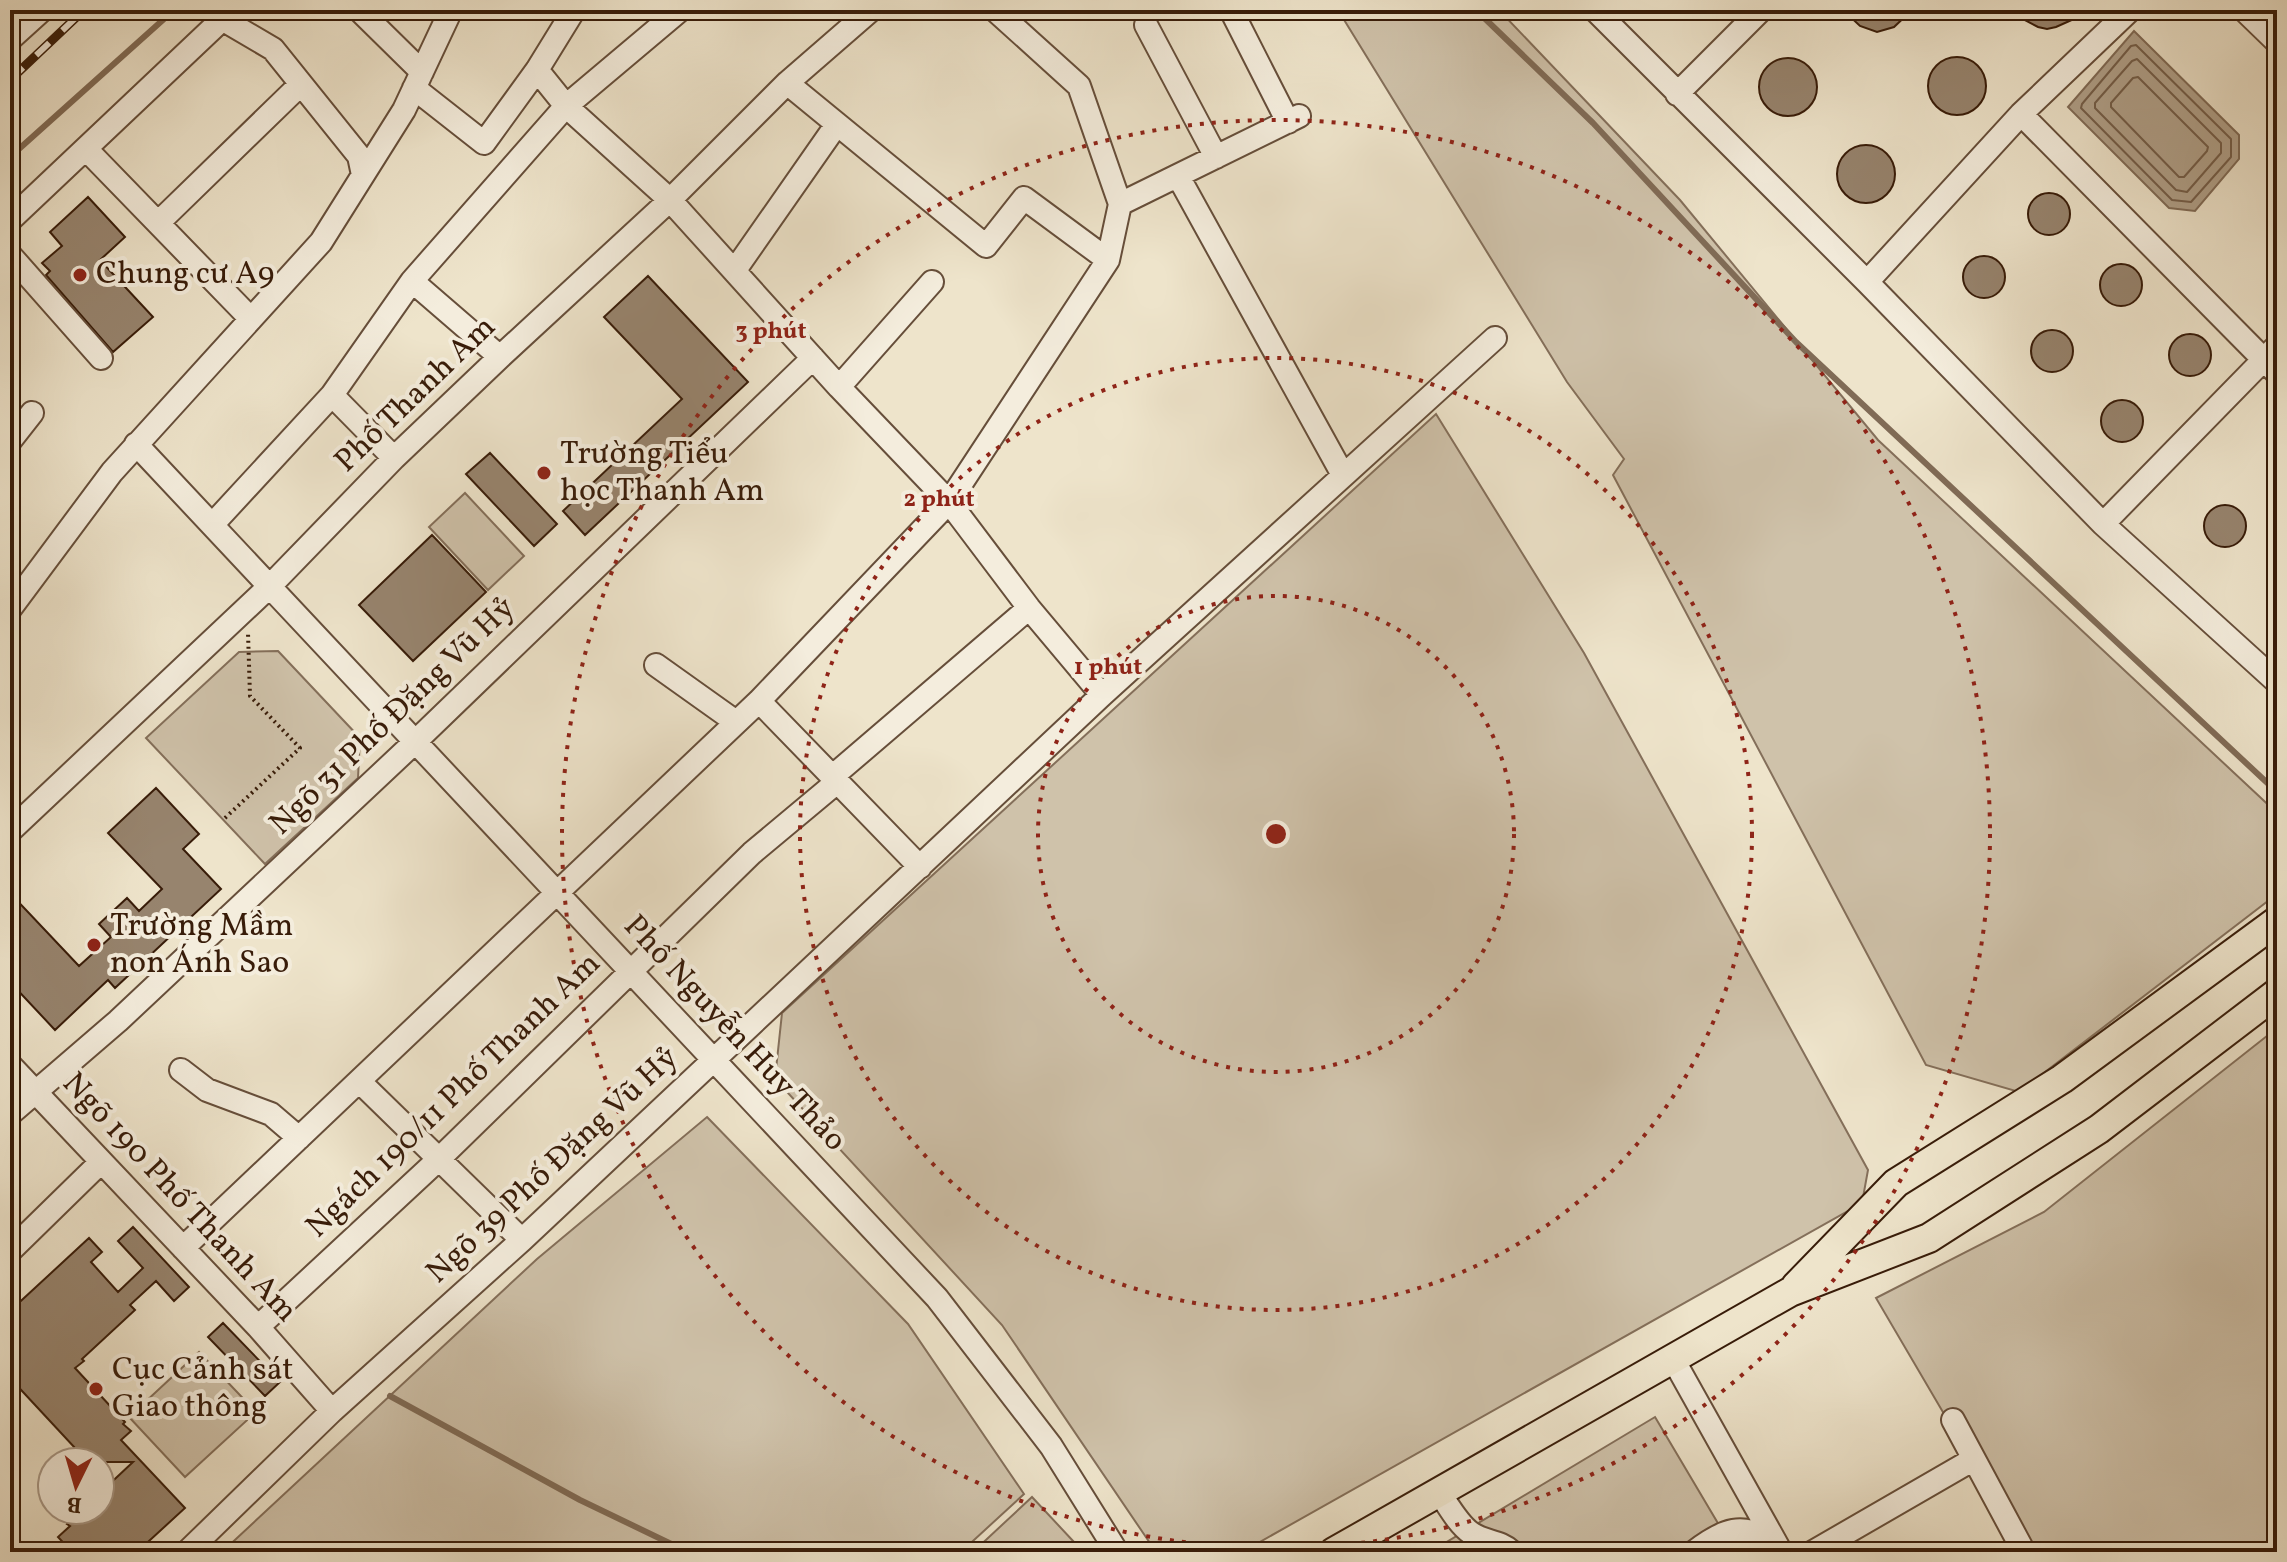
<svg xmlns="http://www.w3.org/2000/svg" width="2287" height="1562" viewBox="0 0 2287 1562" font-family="Vollkorn,serif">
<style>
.green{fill:#cfc2aa;stroke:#846f5a;stroke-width:2}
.water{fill:#b0a089;stroke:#806b56;stroke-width:2}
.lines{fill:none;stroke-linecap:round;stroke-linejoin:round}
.shore{stroke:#745e49;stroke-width:2}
.stream{stroke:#806b56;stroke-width:6}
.building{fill:#97846e;stroke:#381c09;stroke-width:2}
.minor-casing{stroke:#664e3a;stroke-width:26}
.major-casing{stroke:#381c09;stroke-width:32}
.path{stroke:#381c09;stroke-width:4;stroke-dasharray:2 4;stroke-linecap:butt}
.minor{stroke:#f4eddd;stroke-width:22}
.major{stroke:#eee4cb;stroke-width:28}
.rail-casing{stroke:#381c09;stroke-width:9}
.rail{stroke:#f4eddd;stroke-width:6;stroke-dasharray:18;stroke-linecap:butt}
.ring{fill:none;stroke:#8f2418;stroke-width:4;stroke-dasharray:4 8}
.poi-dot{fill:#8f2418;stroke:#f4eddd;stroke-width:3}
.labels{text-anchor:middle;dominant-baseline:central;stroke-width:8;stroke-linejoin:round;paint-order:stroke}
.poi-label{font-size:32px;fill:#381c09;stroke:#f4eddd;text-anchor:start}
.street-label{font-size:32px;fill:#381c09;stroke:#f4eddd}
.centre{fill:#8f2418;stroke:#f4eddd;stroke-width:4}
.ring-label{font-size:24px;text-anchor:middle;font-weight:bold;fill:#8f2418;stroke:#f4eddd;stroke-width:8;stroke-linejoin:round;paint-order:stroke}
</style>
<rect width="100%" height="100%" fill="#eee4cb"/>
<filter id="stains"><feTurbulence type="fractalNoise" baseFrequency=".0025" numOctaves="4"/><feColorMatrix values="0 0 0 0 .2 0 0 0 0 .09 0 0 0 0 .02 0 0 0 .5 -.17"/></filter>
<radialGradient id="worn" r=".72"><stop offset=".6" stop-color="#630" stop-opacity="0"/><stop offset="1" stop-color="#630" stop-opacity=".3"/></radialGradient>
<path class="green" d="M1338,10H1499L1680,200L1878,440L2277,813V894L2019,1092L1926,1065L1613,475L1624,459L1567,382Z
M1436,414L1584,653L1868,1170L1862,1203L1242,1552H1164L1154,1549L1002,1325L775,1079L782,1013Z
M465,493L524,556L488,590L429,527Z
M278,651L360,738L358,778L265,864L146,738L239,652Z
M2277,1028V1552H2025L1876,1298L2044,1212Z
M707,1117L908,1324L1024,1494L961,1552H222L537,1259Z
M199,1352L256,1412L185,1477L129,1417Z
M1655,1417L1735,1552H1430Z
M1032,1497L1074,1542L1063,1552H973Z"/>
<path class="water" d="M2134,31L2239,135V159L2195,211L2169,208L2068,107Z"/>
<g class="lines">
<path class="shore" d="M2136,45L2231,139V157L2191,202L2172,200L2081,108L2082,104L2131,46Z
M2137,59L2221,143V153L2187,192L2176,190L2095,108V103L2132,61Z
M2138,77L2208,147L2207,151L2184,177H2179L2111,107V103L2133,78Z"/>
<path class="stream" d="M1476,10L1593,123L1796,342L2277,792
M10,157L174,10
M390,1396L580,1500L688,1552"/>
</g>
<path class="building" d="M1843,10H1912L1894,27L1877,32L1860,26Z
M2006,10H2094L2056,27L2047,29L2038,27Z
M1928 86a29 29 0 1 1 58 0a29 29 0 1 1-58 0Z
M1759 87a29 29 0 1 1 58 0a29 29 0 1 1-58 0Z
M1837 174a29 29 0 1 1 58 0a29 29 0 1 1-58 0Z
M2028 214a21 21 0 1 1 42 0a21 21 0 1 1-42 0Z
M88,197L125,237L100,260L153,317L113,352L46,275L50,271L42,263L62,246L50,232Z
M1963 277a21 21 0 1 1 42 0a21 21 0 1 1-42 0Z
M2100 285a21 21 0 1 1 42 0a21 21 0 1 1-42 0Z
M648,276L748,382L585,535L563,511L682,399L604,317Z
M2031 351a21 21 0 1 1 42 0a21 21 0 1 1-42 0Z
M2169 355a21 21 0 1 1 42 0a21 21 0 1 1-42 0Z
M2101 421a21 21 0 1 1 42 0a21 21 0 1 1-42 0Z
M490,453L557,524L534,546L466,474Z
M2204 526a21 21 0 1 1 42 0a21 21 0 1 1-42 0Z
M432,535L486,592L413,661L359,605Z
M156,788L199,834L183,849L221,889L115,988L108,980L55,1030L10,982V893L79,966L111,937L99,924L127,898L139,911L162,889L108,833Z
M133,1227L189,1287L174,1301L156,1281L130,1305L135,1310L82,1359L84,1361L75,1368L125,1422L123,1424L131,1431L121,1440L185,1508L137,1552H72L58,1537L70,1526L67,1524L81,1510H100V1493L133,1462H88L10,1378V1311L89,1238L102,1252L91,1262L118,1292L143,1268L118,1241Z
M223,1323L280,1382L265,1396L208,1337Z"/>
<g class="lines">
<g class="minor-casing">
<path id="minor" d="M359,10L422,72
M995,10L1079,86L1120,204
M1231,10L1288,122
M1595,10L1867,282L2103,524L2277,682
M2244,10L2277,42
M222,19L273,49L359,156L363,175
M1146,25L1216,157
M10,39L42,10
M537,70L566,106L670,200L839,387L949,502L1029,608L1102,695
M787,83L986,246L1024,198L1108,260
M414,88L484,143L537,70L574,10
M1677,94L1761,10
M2021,114L2277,373
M86,149L251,319
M1178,176L1343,475
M1120,204L1299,116
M10,220L232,10
M158,223L301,84
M10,255L101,358
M735,270L837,124
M412,281L500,357
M1867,282L2021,114L2130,10
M839,387L932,282
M332,395L394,458
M10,441L32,413
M136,444L937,1298L1051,1446L1117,1552
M2103,524L2277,346
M212,525L332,395L412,281L566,106L680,10
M10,609L112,472L321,242L404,110L451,10
M656,665L736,722
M759,701L920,867
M833,776L1029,608
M10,831L270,586L394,458L500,357L670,200L787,83L871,10
M10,1065L258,1327L332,1411
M181,1070L207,1090L271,1114L299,1138
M359,1081L522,1240
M10,1114L118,1021L416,741L813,358
M183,1248L759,701L949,502L1108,260L1120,204
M10,1251L101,1162
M258,1327L439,1159L752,853L837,782
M1673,1359L1781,1552
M1953,1420L2024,1552
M1439,1492C1448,1505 1458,1524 1471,1533C1485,1543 1499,1540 1512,1552
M187,1552L332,1411L522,1240L1102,695L1495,338
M1694,1552C1724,1529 1742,1522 1775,1542
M1813,1552L1974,1459"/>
</g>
<g class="major-casing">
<path id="major" d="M1796,1286L1896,1183L2062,1079L2277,921
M1334,1552L1790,1292L1929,1238L2099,1129L2277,993"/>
</g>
<path class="path" d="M225,818L300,748L250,696L248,633"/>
<use href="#minor" class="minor"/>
<use href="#major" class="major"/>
<g class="rail-casing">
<path id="rail" d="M10,80L84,10"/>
</g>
<use href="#rail" class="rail"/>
</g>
<g class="ring">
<circle cx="1276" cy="834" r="238"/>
<circle cx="1276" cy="834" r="476"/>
<circle cx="1276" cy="834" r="714"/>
</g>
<g class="poi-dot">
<circle cx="80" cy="275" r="8"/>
<circle cx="544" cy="473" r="8"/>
<circle cx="94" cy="945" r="8"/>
<circle cx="96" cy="1389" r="8"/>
</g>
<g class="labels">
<g class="poi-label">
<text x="96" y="275">Chung cư A9</text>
<text x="560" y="455">Trường Tiểu<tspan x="560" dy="37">học Thanh Am</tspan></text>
<text x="110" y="927">Trường Mầm<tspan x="110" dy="37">non Ánh Sao</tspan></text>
<text x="112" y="1371">Cục Cảnh sát<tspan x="112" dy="37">Giao thông</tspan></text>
</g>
<g class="street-label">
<text transform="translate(416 395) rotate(-44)">Phố Thanh Am</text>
<text transform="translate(393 717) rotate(-44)">Ngõ 31 Phố Đặng Vũ Hỷ</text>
<text transform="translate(734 1034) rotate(47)">Phố Nguyễn Huy Thảo</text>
<text transform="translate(454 1096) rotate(-44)">Ngách 190/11 Phố Thanh Am</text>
<text transform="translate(553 1166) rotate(-43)">Ngõ 39 Phố Đặng Vũ Hỷ</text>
<text transform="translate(179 1198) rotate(47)">Ngõ 190 Phố Thanh Am</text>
</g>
</g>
<circle cx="1276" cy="834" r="12" class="centre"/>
<g class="ring-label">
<text x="771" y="338">3 phút</text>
<text x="939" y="506">2 phút</text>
<text x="1108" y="674">1 phút</text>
</g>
<rect width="2287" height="1562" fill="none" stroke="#eee4cb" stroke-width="40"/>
<rect x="12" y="12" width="2263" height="1538" fill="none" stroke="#381c09" stroke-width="4"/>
<rect x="20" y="20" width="2247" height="1522" fill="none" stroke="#381c09" stroke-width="2"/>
<g transform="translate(76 1486) rotate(185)"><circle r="38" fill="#f4eddd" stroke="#a99988" stroke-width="2"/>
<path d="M0-6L14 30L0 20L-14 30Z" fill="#8f2418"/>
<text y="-12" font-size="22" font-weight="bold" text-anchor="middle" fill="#381c09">B</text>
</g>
<rect width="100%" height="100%" filter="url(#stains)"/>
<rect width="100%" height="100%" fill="url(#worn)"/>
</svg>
